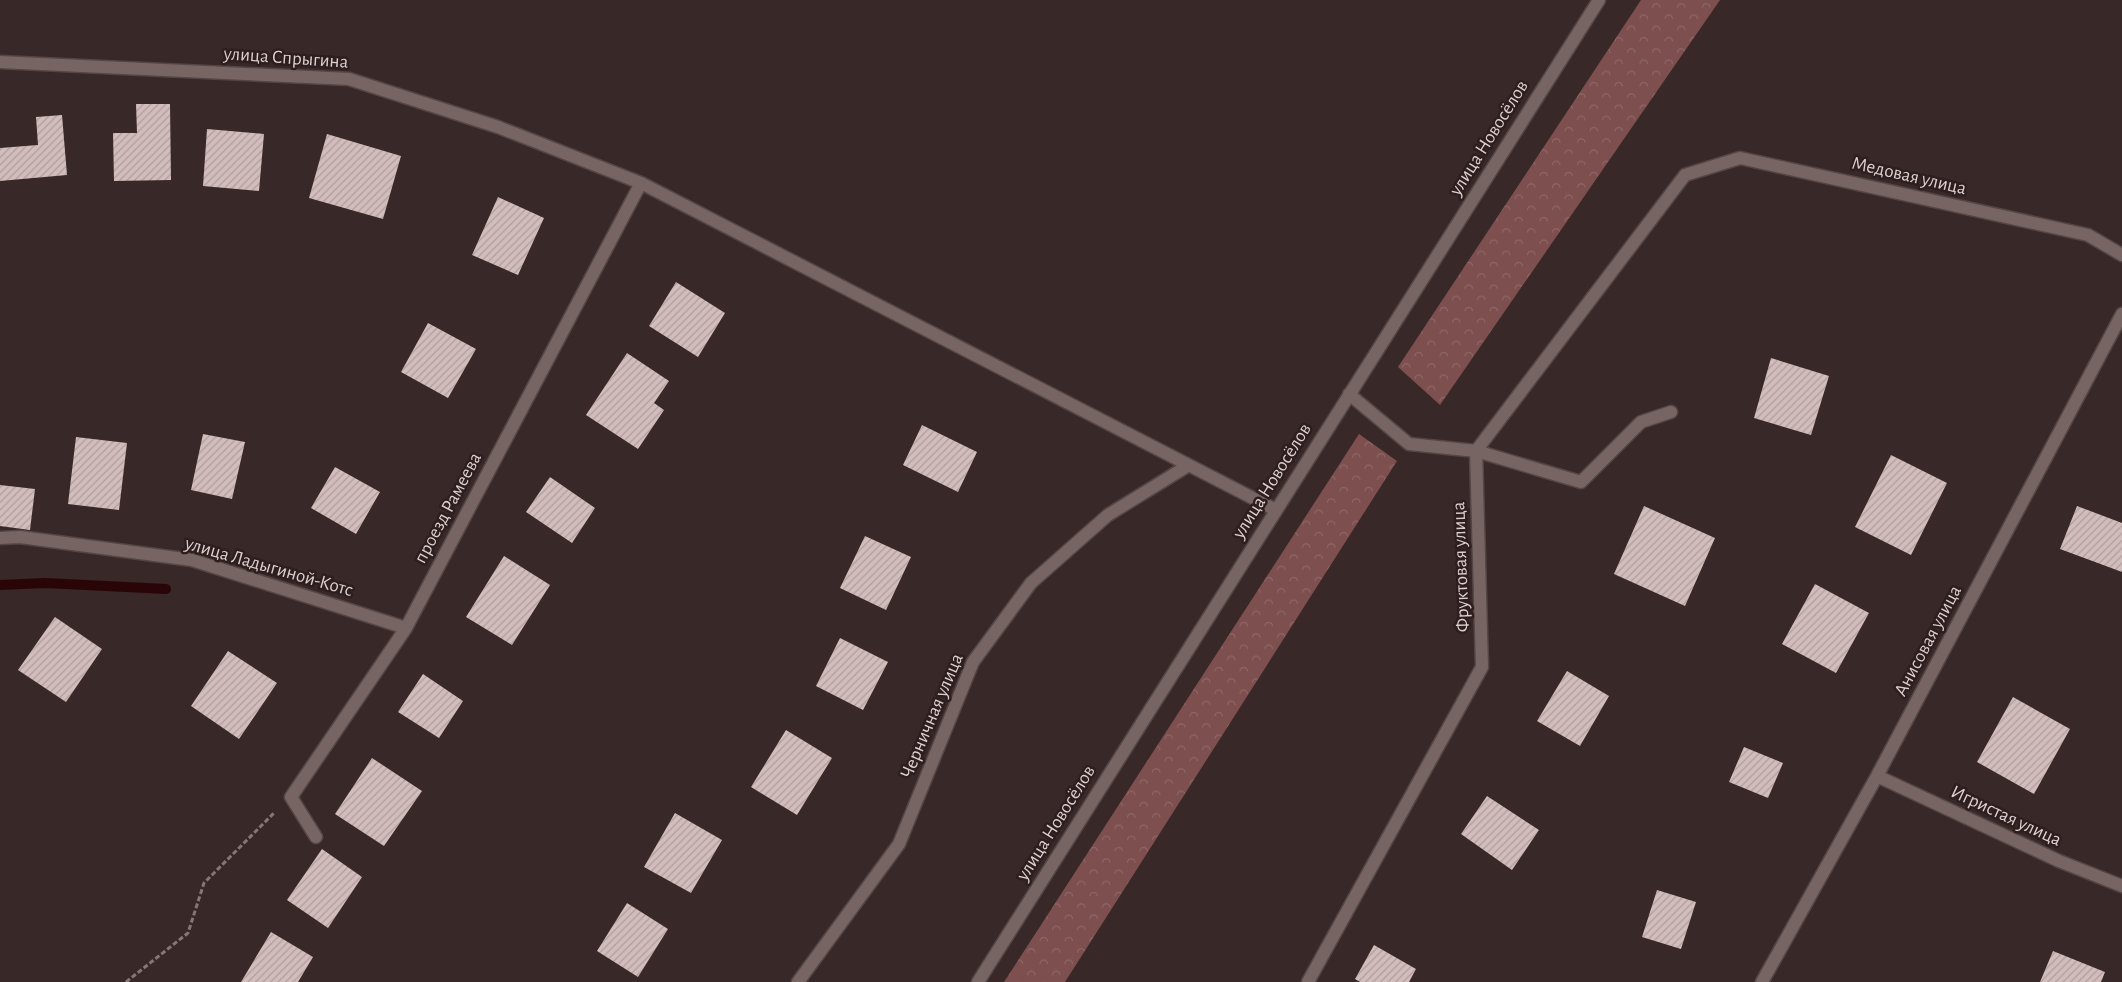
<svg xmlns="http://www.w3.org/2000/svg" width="2122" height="982" viewBox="0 0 2122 982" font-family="'Alegreya Sans',sans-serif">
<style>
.forest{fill:url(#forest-crowns)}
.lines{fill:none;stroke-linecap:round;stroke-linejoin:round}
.stream{stroke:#2a0508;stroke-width:10}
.building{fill:url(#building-hatch)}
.service-casing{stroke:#544646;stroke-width:15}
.minor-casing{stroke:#544646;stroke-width:15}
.tertiary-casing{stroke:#544646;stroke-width:15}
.path{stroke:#847776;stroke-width:3;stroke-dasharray:5 2.5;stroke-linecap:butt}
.service{stroke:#776564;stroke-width:12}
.minor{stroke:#776564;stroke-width:12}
.tertiary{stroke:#776564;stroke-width:12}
.labels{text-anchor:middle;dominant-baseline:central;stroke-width:5;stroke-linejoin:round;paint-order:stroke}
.street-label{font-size:19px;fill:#dbd1d0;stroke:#2e1e1e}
</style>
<defs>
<pattern id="forest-crowns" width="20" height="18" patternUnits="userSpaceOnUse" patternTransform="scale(1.25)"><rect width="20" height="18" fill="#7d4f4f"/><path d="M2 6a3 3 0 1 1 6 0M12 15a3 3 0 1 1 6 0" fill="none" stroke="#8f6767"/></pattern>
<pattern id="building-hatch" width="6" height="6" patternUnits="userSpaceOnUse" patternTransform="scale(1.25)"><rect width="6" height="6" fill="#d2bdbc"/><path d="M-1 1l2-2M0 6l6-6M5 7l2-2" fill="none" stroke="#ae9e9c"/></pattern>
</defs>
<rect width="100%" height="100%" fill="#382827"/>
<path class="forest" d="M1641,0H1720L1440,405L1398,367Z
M1359,434L1397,461L1065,982H1004Z"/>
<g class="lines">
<path class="stream" d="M0,585L45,583L166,589"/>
</g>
<path class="building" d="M136,104H170L171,180L114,181L113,133H137Z
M62,115L67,175L0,181V148L38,145L36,117Z
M207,129L264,134L259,191L203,186Z
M327,134L401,156L383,219L309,198Z
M498,197L544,218L518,275L472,255Z
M676,282L725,313L698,357L649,326Z
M428,323L476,349L448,398L401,372Z
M627,353L669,381L654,403L664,410L638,449L586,415Z
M1771,358L1829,376L1811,435L1754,418Z
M922,425L977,452L958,492L903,465Z
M203,434L245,442L232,499L191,490Z
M76,437L127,443L119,510L68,504Z
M1891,455L1947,483L1911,555L1855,527Z
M335,467L380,492L356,534L311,508Z
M550,477L595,508L572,543L526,512Z
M0,485L35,489L30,530L0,526Z
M1644,506L1715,538L1685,606L1614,574Z
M2077,506L2122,523V572L2060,549Z
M865,536L911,557L886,610L840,588Z
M504,556L550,585L512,645L466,617Z
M1815,584L1869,613L1836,673L1782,644Z
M55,617L102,649L66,702L18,670Z
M840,638L888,662L863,710L816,686Z
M228,651L277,683L239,739L191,706Z
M1567,671L1609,696L1580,746L1537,721Z
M423,674L463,701L439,738L398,712Z
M2013,697L2070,729L2034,794L1977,762Z
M786,730L832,758L797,815L751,787Z
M1744,747L1783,763L1768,798L1729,782Z
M372,758L422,791L384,846L335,814Z
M1487,796L1539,830L1512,870L1461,834Z
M675,813L722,840L691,893L644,867Z
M322,849L362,877L328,928L287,900Z
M1657,890L1696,902L1681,949L1642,937Z
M627,903L668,929L638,977L597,951Z
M271,932L313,957L298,982H241Z
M1374,945L1416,969L1409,982H1360L1355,979Z
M2053,951L2105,972L2101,982H2040Z"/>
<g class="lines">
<g class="service-casing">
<path id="service" d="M1476,451L1581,482L1641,422L1671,412"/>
</g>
<g class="minor-casing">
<path id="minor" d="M0,62L349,79L498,127L641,183L1276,510
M1349,394L1409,444L1476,451
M0,538L20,537L192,560L406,628
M1877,776L2059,861L2122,886
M316,837L291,797L406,628L641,183
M798,982L899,844L973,662L1031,583L1108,515L1189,465
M1308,982L1482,667L1476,451L1685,175L1740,158L2088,235L2122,255
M1762,982L1877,776L2122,314"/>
</g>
<g class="tertiary-casing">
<path id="tertiary" d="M978,982L1599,0"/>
</g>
<path class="path" d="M126,982L188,933L204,883L274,813"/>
<use href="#service" class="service"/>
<use href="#minor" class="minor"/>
<use href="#tertiary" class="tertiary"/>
</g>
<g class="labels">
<g class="street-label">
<text transform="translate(286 58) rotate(4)">улица Спрыгина</text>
<text transform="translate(1489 138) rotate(-58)">улица Новосёлов</text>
<text transform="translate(1909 176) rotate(13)">Медовая улица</text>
<text transform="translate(1272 481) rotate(-58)">улица Новосёлов</text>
<text transform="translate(448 508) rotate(-62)">проезд Рамеева</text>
<text transform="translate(269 567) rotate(16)">улица Ладыгиной-Котс</text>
<text transform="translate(1461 567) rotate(-92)">Фруктовая улица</text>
<text transform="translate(1928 641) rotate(-62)">Анисовая улица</text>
<text transform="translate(932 716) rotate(-67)">Черничная улица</text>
<text transform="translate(2006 816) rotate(25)">Игристая улица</text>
<text transform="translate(1056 823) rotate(-58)">улица Новосёлов</text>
</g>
</g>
</svg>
